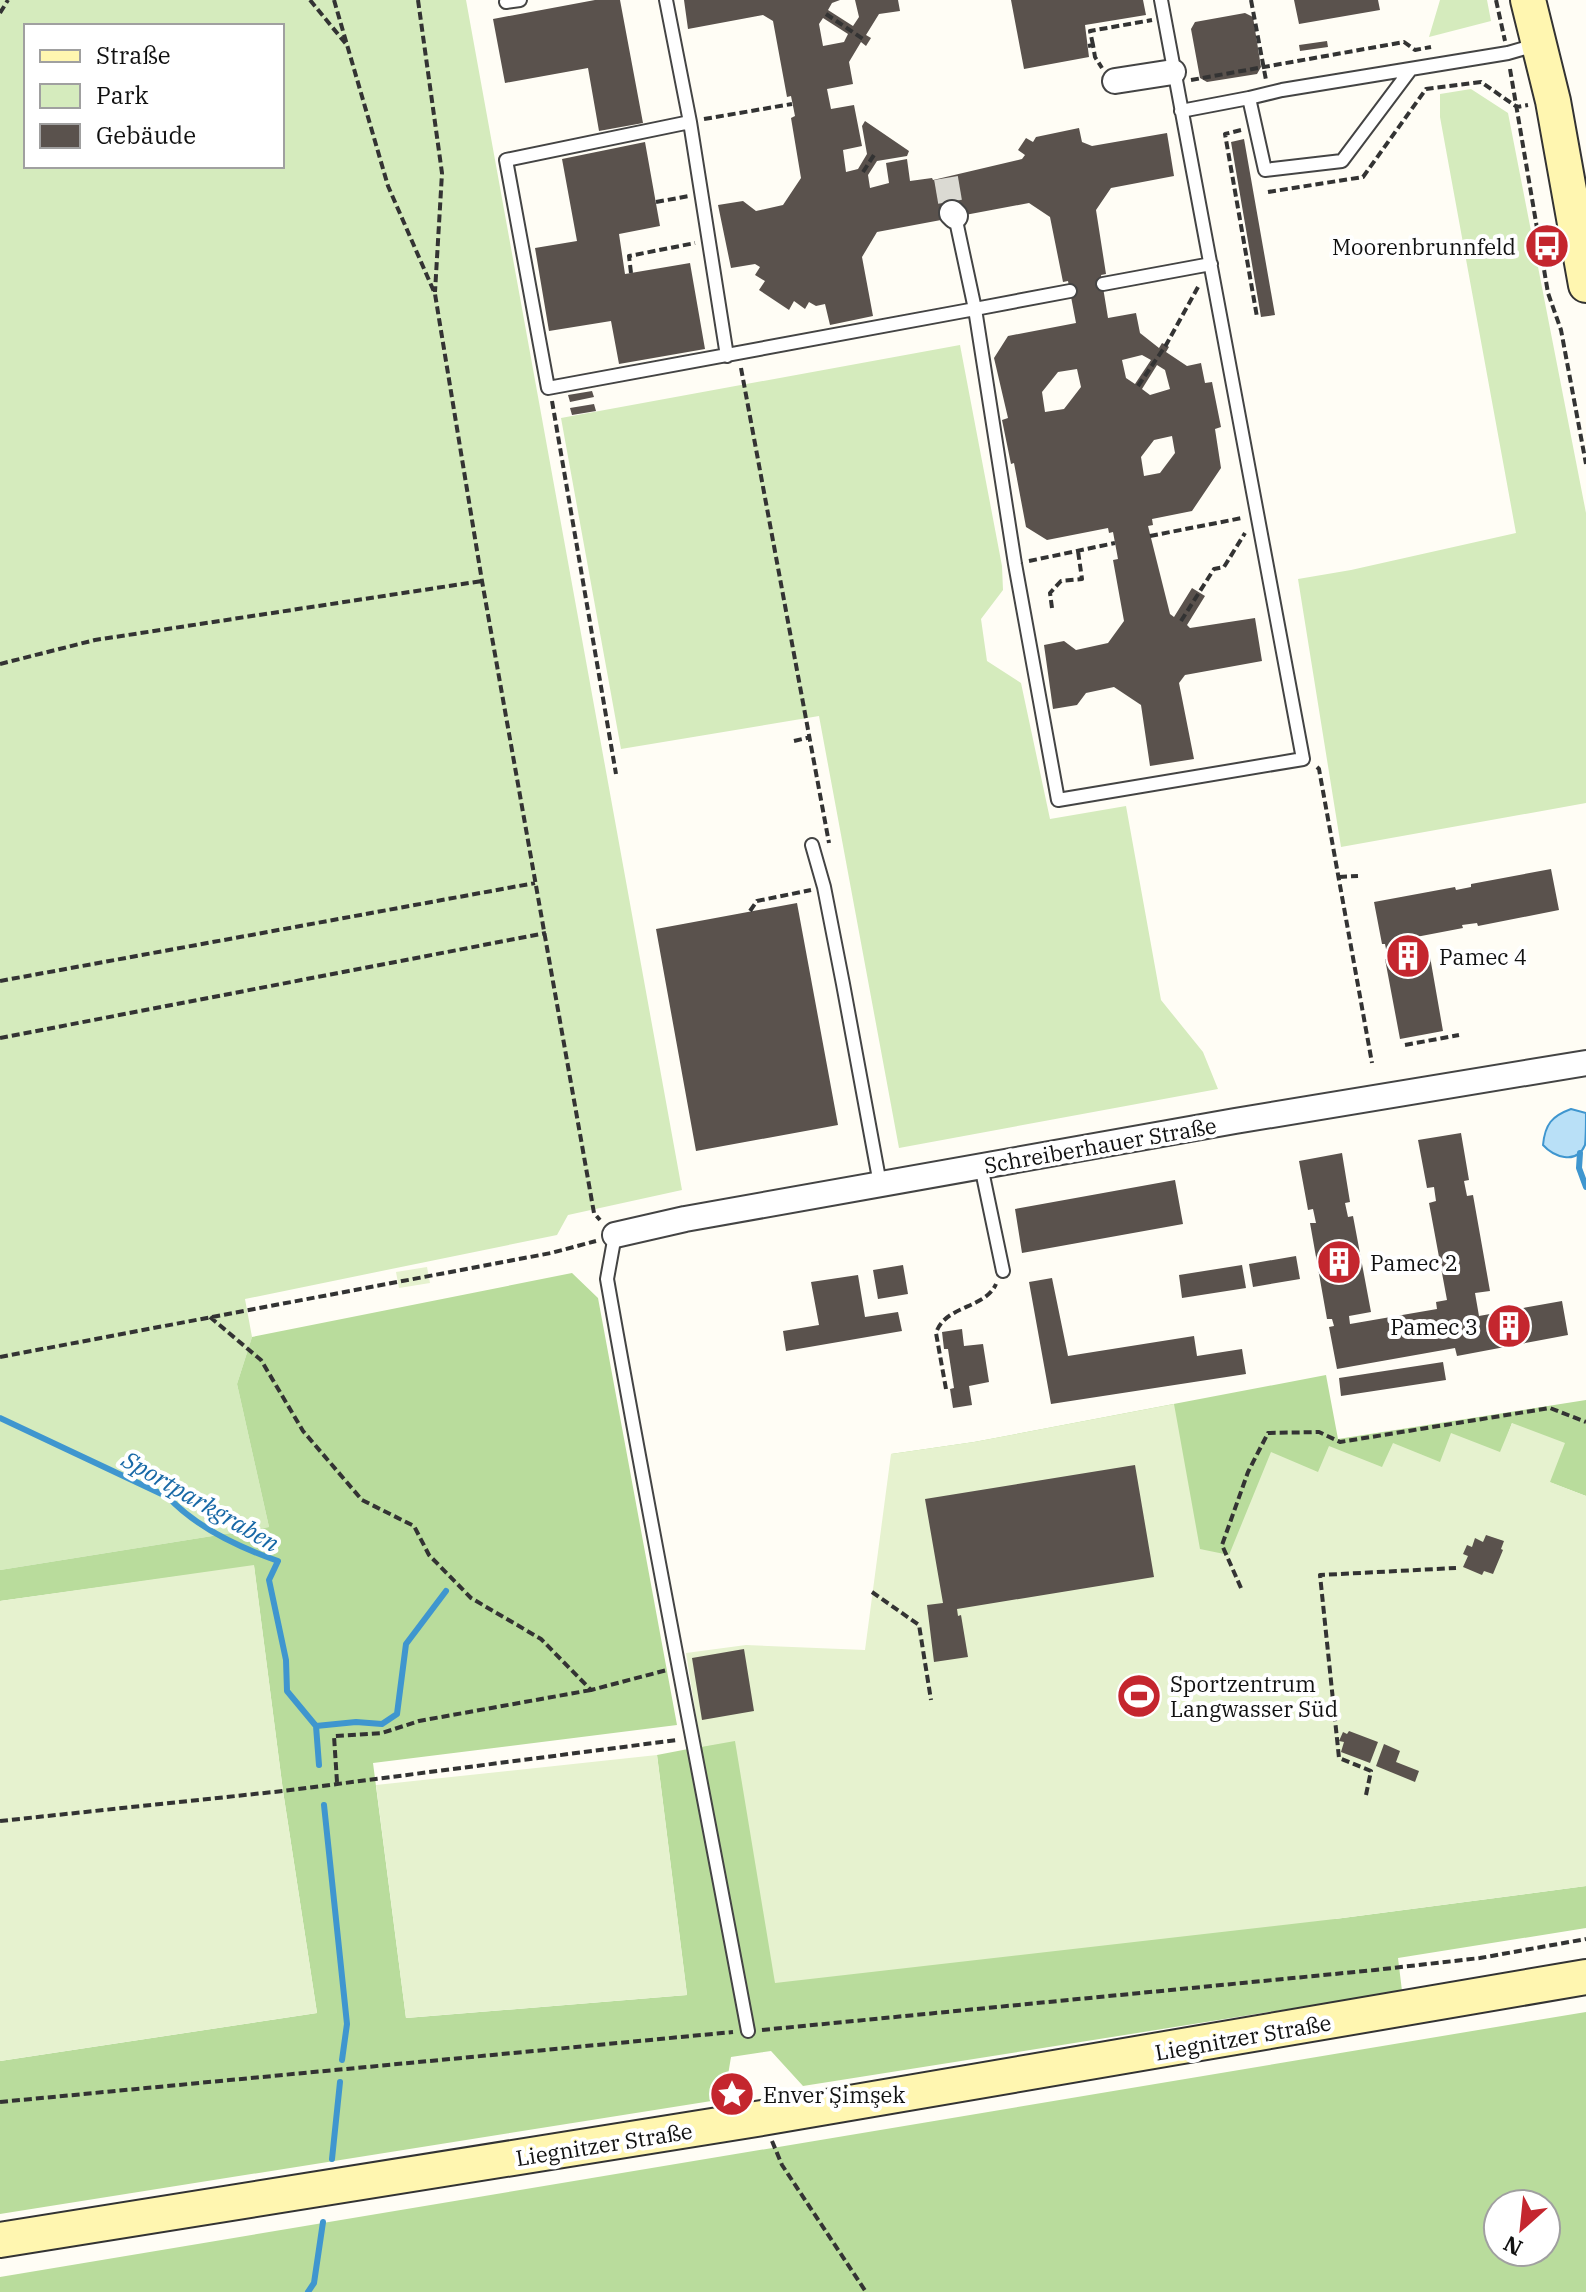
<svg xmlns="http://www.w3.org/2000/svg" width="1586" height="2292" viewBox="0 0 1586 2292" font-family="'IBM Plex Serif',serif">
<style>
.green{fill:#d5ebbd;fill-rule:evenodd}
.forest{fill:#b9dc9c;fill-rule:evenodd}
.pitch{fill:#e6f2cf}
.water{fill:#b9e0f7;stroke:#3f96cf;stroke-width:2}
.lines{fill:none;stroke-linecap:round;stroke-linejoin:round}
.stream{stroke:#3f96cf;stroke-width:6}
.building{fill:#5a524d;fill-rule:evenodd}
.street-tunnel{stroke:#dbdad3;stroke-width:24;stroke-dasharray:24 12;stroke-linecap:butt}
.lane-casing{stroke:#444;stroke-width:16}
.street-casing{stroke:#444;stroke-width:28}
.secondary-casing{stroke:#333;stroke-width:38}
.path{stroke:#333;stroke-width:4;stroke-dasharray:8 4;stroke-linecap:butt}
.lane{stroke:#fff;stroke-width:12}
.street{stroke:#fff;stroke-width:24}
.secondary{stroke:#fff6b0;stroke-width:34}
.labels{text-anchor:middle;dominant-baseline:central;stroke-width:8;stroke-linejoin:round;paint-order:stroke}
.poi-label{font-size:22px;fill:#111;stroke:#fff;text-anchor:start}
.street-label{font-size:22px;fill:#111;stroke:#fff}
.water-label{font-size:24px;font-style:italic;fill:#1768a6;stroke:#fff}
</style>
<rect width="100%" height="100%" fill="#fffdf5"/>
<path class="green" d="M0,0H466L682,1190L568,1215L557,1235L245,1299L252,1337L237,1384L269,1527L0,1570ZM26,26H282V166H26Z
M1440,0H1487L1491,21L1429,37Z
M1471,89L1508,113L1586,513V803L1341,847L1298,579L1351,570L1516,533L1440,117V94Z
M960,345L1002,566L1003,590L981,619L987,661L1021,683L1050,819L1126,806L1161,1000L1203,1052L1218,1089L899,1148L819,716L621,749L561,418Z"/>
<path class="forest" d="M572,1273L598,1298L677,1725L373,1763L406,2018L687,1995L657,1755L735,1740L1262,1927L891,1454L974,1442L1326,1375L1338,1439L1586,1400V1496L1549,1482L1512,1423L1335,1919L1586,1886V1928L1398,1958L1402,1991L803,2086L771,2051L731,2057L724,2099L0,2214V2061L317,2013L283,1791L254,1566L0,1601V1570L269,1527L237,1384L252,1337Z
M1586,2012V2292H0V2277ZM1498,2204H1546V2252H1498Z"/>
<path class="pitch" d="M427,1267L430,1283L399,1288L396,1272Z
M1174,1404L1200,1549L1229,1555L1271,1452L1318,1472L1329,1446L1382,1467L1393,1443L1440,1462L1451,1433L1500,1452L1512,1423L1565,1443L1550,1482L1586,1496V1886L1335,1919L775,1983L735,1741L701,1747L686,1653L746,1645L865,1650L891,1454L974,1442Z
M254,1565L283,1791L317,2013L0,2061V1601Z
M657,1755L687,1995L406,2018L376,1785Z"/>
<path class="water" d="M1571,1109L1586,1113C1586,1122 1586,1136 1585,1145C1576,1166 1553,1156 1543,1145C1545,1124 1552,1116 1571,1109Z"/>
<g class="lines">
<path class="stream" d="M1580,1153L1579,1168L1586,1187
M0,1418L168,1497C197,1528 238,1547 278,1561L269,1580L286,1660L287,1691L316,1726L319,1765
M316,1726L356,1722L382,1724L397,1714L406,1644L446,1591
M324,1805L347,2024L342,2060
M332,2159L340,2082
M308,2292L314,2283L323,2222"/>
</g>
<path class="building" d="M595,0H620L643,123L599,131L588,68L505,83L493,19Z
M684,0H840L832,3L828,10L853,26L859,17L855,0H898L900,11L879,14L866,35L871,38L866,46L861,42L849,62L853,84L827,89L831,109L854,105L862,146L843,150L846,172L858,169L867,154L862,126L865,121L909,151L907,156L877,161L868,175L870,188L889,183L886,163L907,159L910,181L932,178L933,180L1022,159L1025,155L1018,150L1026,138L1033,142L1036,137L1079,128L1082,142L1092,146L1167,133L1174,176L1111,188L1096,210L1106,274L1101,275L1108,318L1136,313L1140,333L1159,348L1162,343L1166,345L1169,347L1166,352L1187,366L1201,363L1205,383L1212,382L1221,427L1215,429L1221,468L1192,511L1152,519L1153,525L1148,526L1170,614L1174,617L1192,588L1205,596L1187,625L1190,628L1255,618L1262,661L1185,675L1179,683L1194,759L1150,766L1141,705L1114,687L1086,693L1077,705L1053,709L1044,645L1064,641L1076,650L1108,643L1124,621L1113,560L1118,559L1113,532L1109,533L1108,528L1047,540L1026,527L1014,463L1011,464L1002,420L1008,418L994,358L1008,336L1076,323L1068,281L1063,282L1050,217L1029,203L965,215L964,210L940,215L941,220L877,232L862,257L873,316L830,325L825,304L816,306L809,302L805,309L794,301L789,310L759,290L765,281L755,275L760,267L755,264L731,268L718,205L743,201L756,211L783,205L801,178L791,118L795,116L791,96L787,97L773,21L763,15L688,29ZM823,18L848,34L844,42L823,46L819,24ZM1142,355L1151,360L1135,384L1126,378L1122,360ZM1157,365L1165,370L1170,389L1150,395L1142,389ZM1077,369L1081,387L1064,409L1045,412L1042,392L1058,372ZM1172,436L1175,453L1160,473L1144,476L1141,457L1154,440Z
M1011,0H1143L1146,15L1085,25L1089,57L1024,69Z
M1294,0H1378L1380,10L1299,24Z
M1245,13L1253,17L1261,67L1257,74L1207,82L1200,78L1191,29L1195,22Z
M1327,41L1328,47L1300,51L1299,45Z
M1244,139L1275,315L1261,317L1231,142Z
M645,142L660,226L619,234L625,274L690,263L705,349L619,364L611,321L549,331L535,248L577,241L562,159Z
M592,391L594,397L570,402L568,395Z
M594,404L596,411L572,415L570,408Z
M1551,869L1559,910L1478,926L1477,923L1462,925L1463,928L1416,937L1419,953L1429,951L1443,1031L1400,1039L1385,959H1388L1385,944H1382L1374,902L1455,887L1456,890L1471,887V884Z
M797,903L838,1125L696,1151L656,929Z
M1461,1133L1469,1180L1464,1181L1467,1196L1473,1195L1490,1291L1475,1293L1479,1316L1562,1301L1568,1335L1457,1356L1455,1348L1337,1369L1329,1327L1334,1326L1332,1319H1327L1310,1223H1316L1313,1209L1308,1210L1299,1161L1342,1153L1350,1202L1345,1203L1348,1217L1353,1216L1371,1312L1349,1316L1350,1324L1437,1309L1436,1302L1447,1300L1429,1203L1436,1201L1434,1187L1427,1188L1418,1140Z
M1175,1180L1183,1224L1022,1253L1015,1209Z
M1296,1256L1300,1279L1253,1287L1249,1264Z
M903,1265L908,1294L878,1299L873,1270Z
M1242,1265L1246,1288L1182,1298L1179,1275Z
M858,1275L865,1317L898,1312L902,1331L786,1351L783,1331L819,1325L811,1282Z
M1052,1278L1068,1356L1194,1336L1197,1356L1242,1349L1246,1374L1051,1404L1029,1282Z
M962,1329L964,1346L983,1344L989,1382L969,1386L972,1405L953,1408L950,1389L954,1388L948,1349H944L942,1332Z
M1443,1362L1446,1380L1341,1396L1339,1378Z
M1135,1465L1154,1577L957,1609L958,1616L961,1615L968,1657L934,1662L927,1605L943,1603L925,1499Z
M1486,1535L1504,1541L1501,1549L1503,1550L1493,1574L1484,1571L1482,1575L1463,1567L1468,1556L1463,1554L1467,1545L1472,1547L1475,1538L1483,1542Z
M744,1649L754,1711L702,1720L692,1658Z
M1349,1731L1378,1742L1370,1763L1341,1752L1344,1742L1339,1741L1343,1732L1347,1734Z
M1384,1744L1400,1751L1396,1762L1419,1771L1415,1782L1376,1766Z"/>
<g class="lines">
<path class="street-tunnel" d="M946,178L952,213"/>
<g class="lane-casing">
<path id="lane" d="M666,0L690,122L727,356
M506,2L520,0
M1411,69L1342,161L1265,170L1249,98L1282,90L1508,53L1536,45
M1181,111L1249,98
M690,122L506,160L548,388L975,309L955,216
M1103,284L1211,264
M1070,291L975,309L1015,564L1058,800L1303,759L1161,0
M812,845L824,887L843,984L880,1184
M981,1166L1003,1271
M615,1235L607,1279C651,1530 701,1780 748,2031"/>
</g>
<g class="street-casing">
<path id="street" d="M1115,81L1173,72
M952,213L955,216
M615,1235L685,1219L1235,1121L1586,1063"/>
</g>
<g class="secondary-casing">
<path id="secondary" d="M1528,0L1553,101L1586,285
M0,2240L762,2118L1586,1977"/>
</g>
<path class="path" d="M310,0L346,44
M334,0L388,186L435,294L482,581L594,1213L600,1220
M418,0L442,173L435,292
M1251,0L1266,80
M1496,0L1505,41
M0,13L8,0
M826,14L863,39
M1093,45L1090,31L1152,20
M1088,46L1093,45L1095,57L1102,68
M1510,69L1548,293L1561,330L1586,464
M1191,80L1404,42L1415,50L1431,47
M704,119L792,104
M1241,130L1225,134L1257,317
M863,172L874,155
M1268,192L1363,177L1426,89L1481,82L1517,107L1528,105
M656,202L689,196
M631,273L629,256L695,243
M741,368L829,843
M1138,386L1166,345L1198,287
M552,401L616,774
M1150,536L1242,518
M1029,561L1115,543
M1052,608L1050,593L1061,581L1082,579L1078,551
M1181,621L1214,569L1224,567L1245,533
M0,664L95,640L482,581
M794,741L811,737
M1317,767L1319,769L1372,1063
M1339,877L1358,876
M750,911L757,901L811,890
M0,981L535,883
M0,1038L546,933
M1405,1045L1459,1035
M210,1317L261,1360L303,1431L362,1500L414,1526L429,1555L471,1598L541,1639L591,1690L667,1670
M0,1357L551,1253L596,1241
M946,1389L936,1333C945,1305 985,1309 996,1284
M1241,1588L1222,1545L1248,1472L1268,1433L1319,1432L1340,1442L1550,1408L1586,1422
M872,1592L919,1625L931,1700
M337,1782L334,1736L382,1733L419,1721L591,1690
M1366,1795L1371,1771L1339,1758L1320,1575L1456,1568
M0,1821L283,1791L677,1740
M762,2030L1375,1970L1480,1958L1586,1939
M0,2102L733,2032
M772,2141L782,2165L866,2292"/>
<use href="#lane" class="lane"/>
<use href="#street" class="street"/>
<use href="#secondary" class="secondary"/>
</g>
<defs>
<g id="bus-disc" transform="scale(2.3)"><circle r="9.5" fill="#c4262e" stroke="#fff"/><path d="M-5-6H5V4H4V6H2V4H-2V6H-4V4H-5ZM-3.5-4V0h7V-4ZM-3.5 1.2v1.5H-2V1.2ZM2 1.2v1.5H3.5V1.2Z" fill="#fff"/></g>
<g id="building-disc" transform="scale(2.3)"><circle r="9.5" fill="#c4262e" stroke="#fff"/><path d="M-4-6H4V6H1V3H-1V6H-4ZM-2.5-4.3h1.7v1.8h-1.7ZM.8-4.3h1.7v1.8H.8ZM-2.5-1h1.7V.8h-1.7ZM.8-1h1.7V.8H.8Z" fill="#fff"/></g>
<g id="stadium-disc" transform="scale(2.3)"><circle r="9.5" fill="#c4262e" stroke="#fff"/><path d="M0-5a6.5 5 0 1 0 0 10a6.5 5 0 1 0 0-10ZM-3.5-1.8h7v3.6h-7Z" fill="#fff"/></g>
<g id="sight-disc" transform="scale(2.3)"><circle r="9.5" fill="#c4262e" stroke="#fff"/><path d="M0-6L1.8-2.2L6-1.7L2.9 1.2L3.7 5.4L0 3.3L-3.7 5.4L-2.9 1.2L-6-1.7L-1.8-2.2Z" fill="#fff"/></g>
</defs>
<g fill-rule="evenodd">
<use href="#bus-disc" x="1547" y="246"/>
<use href="#building-disc" x="1408" y="956"/>
<use href="#building-disc" x="1339" y="1262"/>
<use href="#building-disc" x="1509" y="1326"/>
<use href="#stadium-disc" x="1139" y="1696"/>
<use href="#sight-disc" x="732" y="2094"/>
</g>
<g class="labels">
<g class="poi-label">
<text x="1516" y="246" text-anchor="end">Moorenbrunnfeld</text>
<text x="1439" y="956">Pamec 4</text>
<text x="1370" y="1262">Pamec 2</text>
<text x="1478" y="1326" text-anchor="end">Pamec 3</text>
<text x="1170" y="1683">Sportzentrum<tspan x="1170" dy="25">Langwasser Süd</tspan></text>
<text x="763" y="2094">Enver Şimşek</text>
</g>
<g class="street-label">
<text transform="translate(1100 1145) rotate(-10)">Schreiberhauer Straße</text>
<text transform="translate(1243 2037) rotate(-10)">Liegnitzer Straße</text>
<text transform="translate(604 2144) rotate(-9)">Liegnitzer Straße</text>
</g>
<g class="water-label">
<text transform="translate(201 1501) rotate(30)">Sportparkgraben</text>
</g>
</g>
<rect x="24" y="24" width="260" height="144" fill="#ffffff" stroke="#a0a0a0" stroke-width="2"/>
<rect x="40" y="50" width="40" height="12" fill="#fff6b0" stroke="#a0a0a0" stroke-width="2"/>
<text x="96" y="64" font-size="24" fill="#111111">Straße</text>
<rect x="40" y="84" width="40" height="24" fill="#d5ebbd" stroke="#a0a0a0" stroke-width="2"/>
<text x="96" y="104" font-size="24" fill="#111111">Park</text>
<rect x="40" y="124" width="40" height="24" fill="#5a524d" stroke="#a0a0a0" stroke-width="2"/>
<text x="96" y="144" font-size="24" fill="#111111">Gebäude</text>
<g transform="translate(1522 2228) rotate(207)"><circle r="38" fill="#ffffff" stroke="#a0a0a0" stroke-width="2"/>
<path d="M0-6L14 30L0 20L-14 30Z" fill="#c4262e"/>
<text y="-12" font-size="22" font-weight="bold" text-anchor="middle" fill="#111111">N</text>
</g>
</svg>
